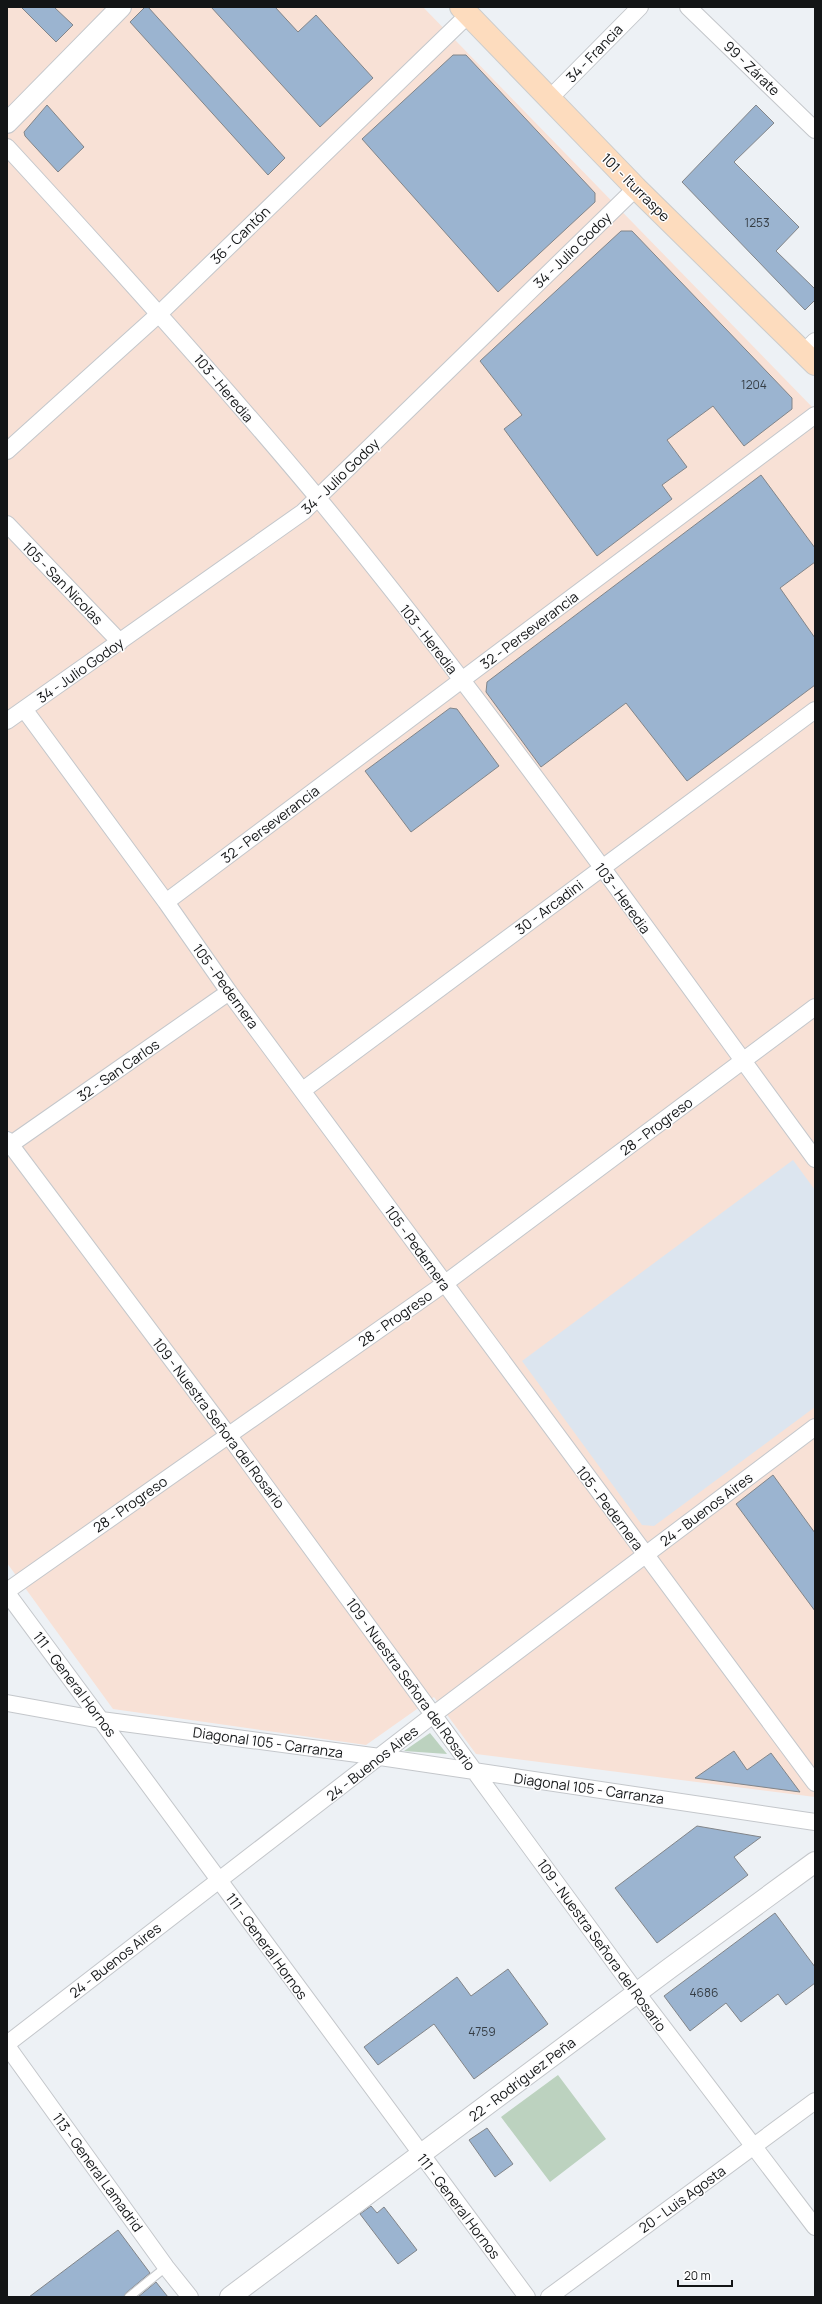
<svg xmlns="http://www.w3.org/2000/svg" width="822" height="2304" viewBox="0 0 822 2304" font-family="Manrope,sans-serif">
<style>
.industrial{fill:#f8e1d6}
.built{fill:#dce5ef}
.park{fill:#bcd2bf}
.building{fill:#9bb4d0;stroke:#828589}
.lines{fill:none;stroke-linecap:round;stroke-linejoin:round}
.service-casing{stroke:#c4c7cb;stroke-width:10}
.minor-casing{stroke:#c4c7cb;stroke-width:18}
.tertiary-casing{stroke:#c4c7cb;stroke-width:22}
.primary-casing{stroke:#cbcccc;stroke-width:24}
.service{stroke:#fff;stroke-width:8}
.minor{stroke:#fff;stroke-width:16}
.tertiary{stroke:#fff;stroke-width:20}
.primary{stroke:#fddcbe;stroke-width:22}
.labels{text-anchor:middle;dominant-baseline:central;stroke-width:3;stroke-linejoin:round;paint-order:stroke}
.number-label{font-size:12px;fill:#353d44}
.street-label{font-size:14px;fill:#131516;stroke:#fdfdfe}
</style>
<rect width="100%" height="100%" fill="#edf1f5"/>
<path class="industrial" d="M7,7H423L815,410V1797L476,1754L434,1697L366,1745L113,1709L7,1563Z"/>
<path class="built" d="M793,1160L815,1190V1407L654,1526L642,1525L522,1361Z"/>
<path class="park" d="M430,1733L447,1754L404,1751Z
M558,2075L606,2139L550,2182L501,2117Z"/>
<path class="building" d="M21,7H54L73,25L56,42Z
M145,7H148L285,158L268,175L130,22Z
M211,7H275L298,32L316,15L373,78L320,127Z
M453,55H466L595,193V202L498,292L362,139Z
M47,105L84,147L58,172L25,136L24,132Z
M756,105L774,123L734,162L799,227L776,251L815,289V300L805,310L682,182Z
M621,231H632L792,398V409L744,446L713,406L667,440L687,467L662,485L672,499L597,556L504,429L522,415L480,361Z
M761,475L815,548V562L780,588L815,638V685L687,781L626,703L541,767L486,692L487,682Z
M450,708L457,709L499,766L411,832L365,771Z
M773,1475L815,1533V1611L736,1504Z
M734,1751L747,1770L771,1753L800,1792L695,1778Z
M697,1826L761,1837L734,1857L748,1875L657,1943L615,1888Z
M775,1913L815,1967V1983L786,2005L778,1994L741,2022L726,2003L690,2031L664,1996Z
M508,1969L548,2024L474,2079L434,2024L378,2065L364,2047L457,1977L471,1996Z
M487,2128L513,2164L495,2177L469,2140Z
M371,2206L377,2213L384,2207L417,2250L398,2264L360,2214Z
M118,2230L150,2273L126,2293L124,2297H29Z
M156,2282L168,2297H138Z"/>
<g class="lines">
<g class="service-casing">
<path id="service" d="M129,2297L166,2267"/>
</g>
<g class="minor-casing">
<path id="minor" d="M688,7L815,130
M549,99L640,7
M7,147C113,262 218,378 318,498C493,711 652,937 815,1159
M804,352L815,341
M7,451L160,313L468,15
M7,524L120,642
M24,709L166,902L229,992L815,1783
M7,721L303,512L636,188
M166,902L815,415
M303,1090L815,710
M7,1140L229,1436L637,1993L815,2227
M7,1147L229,992
M7,1591L444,1284L815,1007
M7,1593L527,2297
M7,1703L101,1720L380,1757L815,1822
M7,2044L433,1715L815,1427
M7,2046L166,2267L190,2297
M549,2297L815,2101"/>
</g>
<g class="tertiary-casing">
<path id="tertiary" d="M7,123L121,7
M230,2297L670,1968L815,1862"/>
</g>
<g class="primary-casing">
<path id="primary" d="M461,7L636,188L815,364"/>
</g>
<use href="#service" class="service"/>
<use href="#minor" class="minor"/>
<use href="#tertiary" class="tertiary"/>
<use href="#primary" class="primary"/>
</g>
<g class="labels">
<g class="number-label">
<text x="757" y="222">1253</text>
<text x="754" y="384">1204</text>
<text x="704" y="1992">4686</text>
<text x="482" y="2031">4759</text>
</g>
<g class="street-label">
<text transform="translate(594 53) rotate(-46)">34 - Francia</text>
<text transform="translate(752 68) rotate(44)">99 - Zárate</text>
<text transform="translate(636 187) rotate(45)">101 - Iturraspe</text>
<text transform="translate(240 235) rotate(-44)">36 - Cantón</text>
<text transform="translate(572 250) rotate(-44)">34 - Julio Godoy</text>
<text transform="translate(224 388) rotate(50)">103 - Heredia</text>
<text transform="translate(340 476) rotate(-44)">34 - Julio Godoy</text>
<text transform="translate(63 583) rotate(46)">105 - San Nicolas</text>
<text transform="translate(529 630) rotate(-37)">32 - Perseverancia</text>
<text transform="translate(429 639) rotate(52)">103 - Heredia</text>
<text transform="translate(80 670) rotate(-35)">34 - Julio Godoy</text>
<text transform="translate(270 824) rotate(-37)">32 - Perseverancia</text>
<text transform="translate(623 898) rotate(54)">103 - Heredia</text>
<text transform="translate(549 907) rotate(-37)">30 - Arcadini</text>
<text transform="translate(226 986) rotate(54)">105 - Pedernera</text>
<text transform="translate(118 1070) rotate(-35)">32 - San Carlos</text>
<text transform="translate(656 1126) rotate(-37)">28 - Progreso</text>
<text transform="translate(418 1248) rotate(54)">105 - Pedernera</text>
<text transform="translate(395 1318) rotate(-35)">28 - Progreso</text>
<text transform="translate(219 1423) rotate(53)">109 - Nuestra Señora del Rosario</text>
<text transform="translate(130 1504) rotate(-35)">28 - Progreso</text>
<text transform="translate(610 1508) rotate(53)">105 - Pedernera</text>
<text transform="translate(706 1509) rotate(-37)">24 - Buenos Aires</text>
<text transform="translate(75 1684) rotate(53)">111 - General Hornos</text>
<text transform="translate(411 1684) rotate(54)">109 - Nuestra Señora del Rosario</text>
<text transform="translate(268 1742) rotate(8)">Diagonal 105 - Carranza</text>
<text transform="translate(372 1763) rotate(-38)">24 - Buenos Aires</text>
<text transform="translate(589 1788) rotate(8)">Diagonal 105 - Carranza</text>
<text transform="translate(602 1945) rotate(54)">109 - Nuestra Señora del Rosario</text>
<text transform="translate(267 1946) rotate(54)">111 - General Hornos</text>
<text transform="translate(115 1960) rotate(-38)">24 - Buenos Aires</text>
<text transform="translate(522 2079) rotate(-37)">22 - Rodríguez Peña</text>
<text transform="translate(98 2172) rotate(54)">113 - General Lamadrid</text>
<text transform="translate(682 2199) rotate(-36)">20 - Luis Agosta</text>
<text transform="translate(459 2206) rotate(53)">111 - General Hornos</text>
</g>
</g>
<rect width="822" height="2304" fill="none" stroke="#131516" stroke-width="16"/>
<path d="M678 2280v6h54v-6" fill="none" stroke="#131516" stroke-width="2"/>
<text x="684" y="2280" font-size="12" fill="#131516" stroke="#fdfdfe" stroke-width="3" paint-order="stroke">20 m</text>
</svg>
